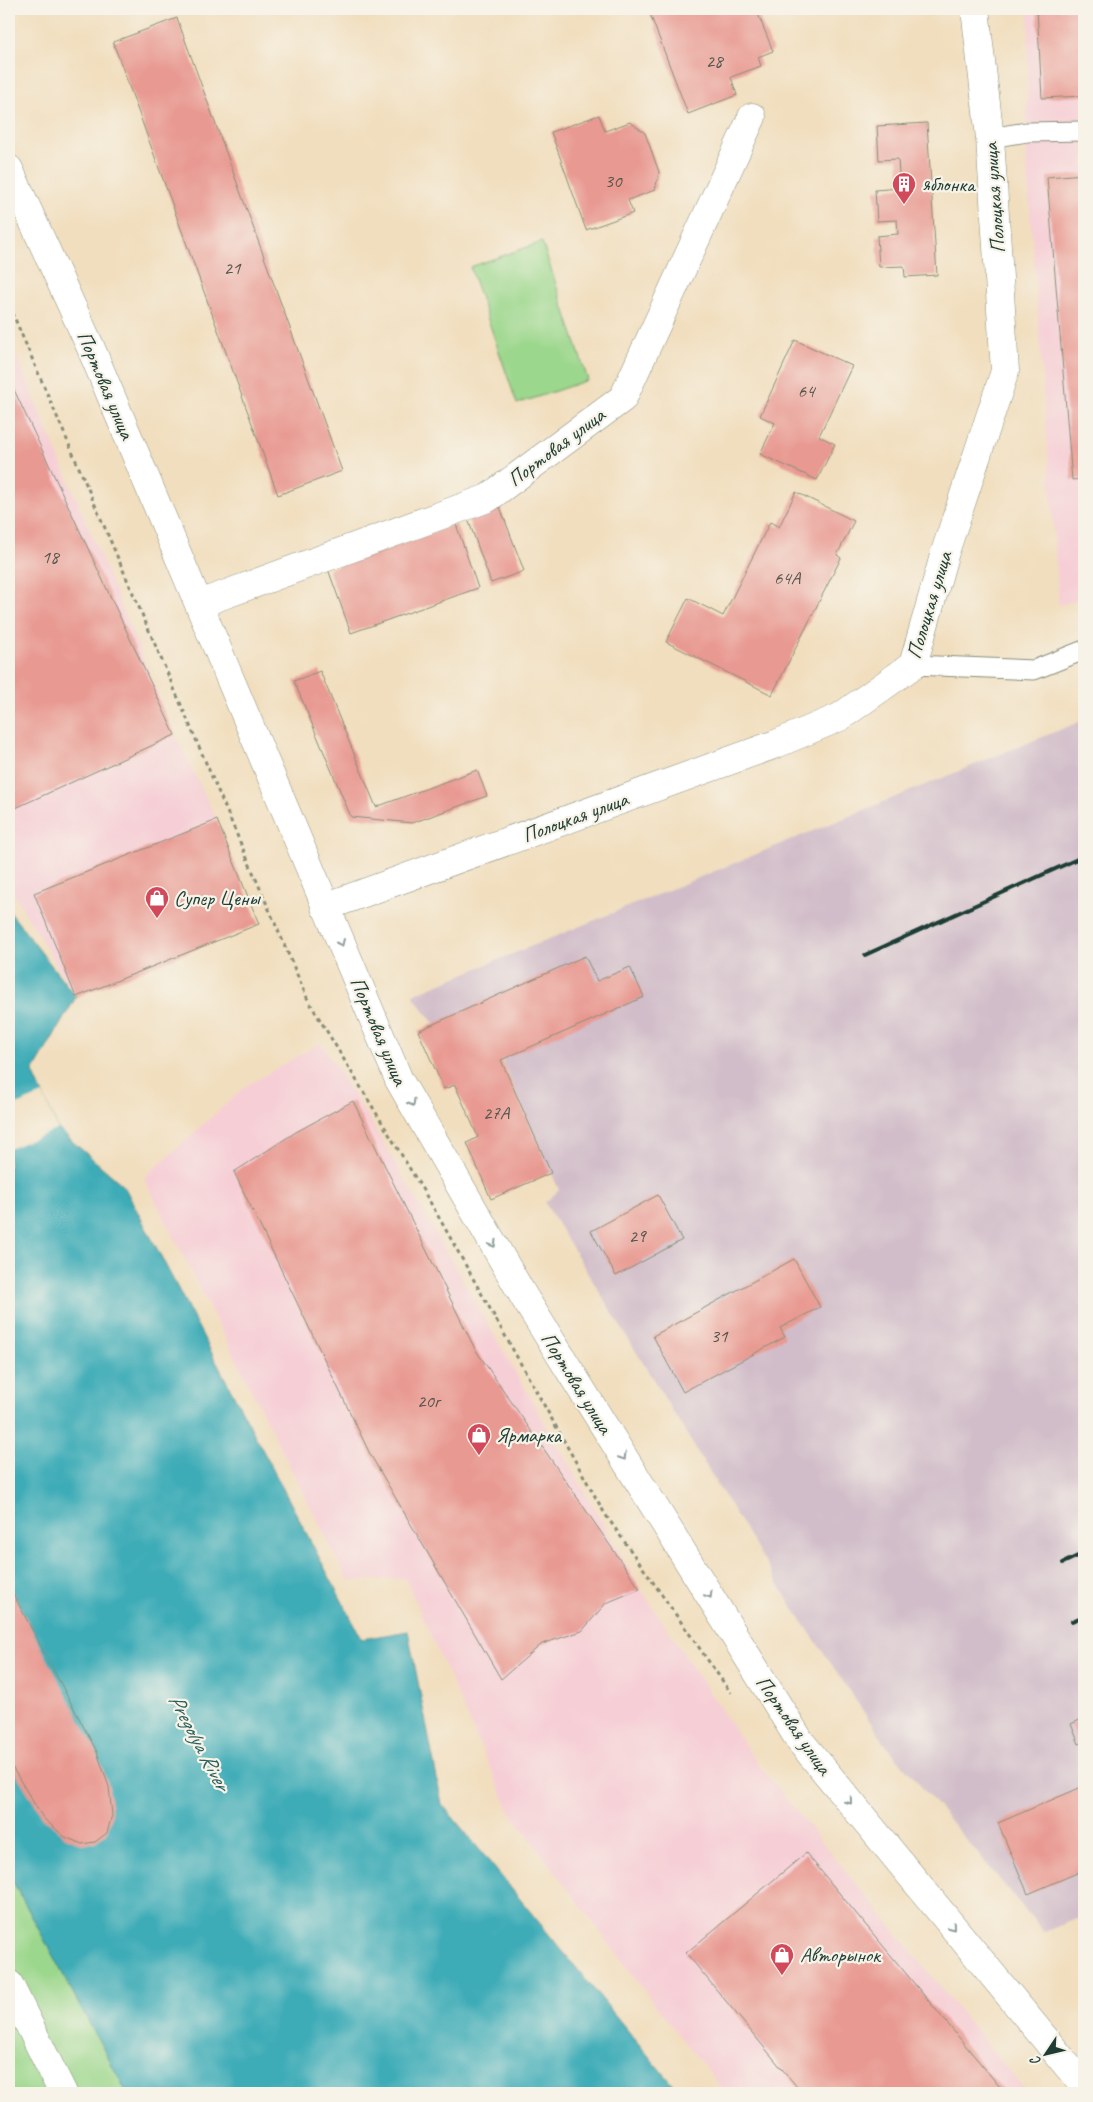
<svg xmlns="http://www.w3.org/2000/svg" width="1093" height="2102" viewBox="0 0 1093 2102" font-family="Caveat,sans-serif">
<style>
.built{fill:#f6cfd6}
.industrial{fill:#d1bdc9}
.green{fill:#9bd78c;stroke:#5d8a60}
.water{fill:#3cacb7;stroke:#2e7476}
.pier{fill:#f1debe}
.building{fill:#e89991}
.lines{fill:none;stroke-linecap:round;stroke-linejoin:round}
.lane-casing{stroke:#888e79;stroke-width:21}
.street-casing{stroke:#888e79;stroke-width:29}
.secondary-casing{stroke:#888e79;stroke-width:29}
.path{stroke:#888e79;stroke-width:3;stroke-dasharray:4 4;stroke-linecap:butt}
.lane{stroke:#fff;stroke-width:19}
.street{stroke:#fff;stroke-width:28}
.secondary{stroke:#fff;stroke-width:28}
.rail{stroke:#1f3d34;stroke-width:4}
.oneway{stroke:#8f9e9a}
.labels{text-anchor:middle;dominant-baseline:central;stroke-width:4.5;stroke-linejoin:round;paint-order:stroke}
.number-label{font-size:19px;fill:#51544b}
.poi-label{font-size:21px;fill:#1f3d34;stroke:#f7f3e8;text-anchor:start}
.street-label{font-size:21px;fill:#1f3d34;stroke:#f7f3e8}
.water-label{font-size:22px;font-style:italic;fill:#285e5b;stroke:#f7f3e8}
</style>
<rect width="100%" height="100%" fill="#f7f3e8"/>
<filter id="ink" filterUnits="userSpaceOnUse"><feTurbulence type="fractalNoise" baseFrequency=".02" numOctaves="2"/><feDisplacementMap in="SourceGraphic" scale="10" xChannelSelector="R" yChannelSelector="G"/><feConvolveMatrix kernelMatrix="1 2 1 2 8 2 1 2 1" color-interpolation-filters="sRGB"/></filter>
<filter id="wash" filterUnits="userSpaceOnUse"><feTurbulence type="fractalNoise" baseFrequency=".0096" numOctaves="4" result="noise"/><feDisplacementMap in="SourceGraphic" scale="20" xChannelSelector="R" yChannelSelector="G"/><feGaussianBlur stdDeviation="1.12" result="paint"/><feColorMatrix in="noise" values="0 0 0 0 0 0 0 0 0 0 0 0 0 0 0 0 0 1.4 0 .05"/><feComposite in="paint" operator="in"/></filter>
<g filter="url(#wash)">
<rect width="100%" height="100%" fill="#f1debe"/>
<path class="built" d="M1029,9H1084V598L1059,605L1026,155Z
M9,338L175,735L217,820L259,924L76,997L9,886Z
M321,1043L377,1132L640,1588L754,1759L1027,2093H726L662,2014L510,1812L405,1578L348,1581L144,1178L246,1086Z"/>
<path class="industrial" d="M1084,720V1916L1044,1932L886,1745L792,1606L545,1203L559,1190L479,1008L437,1027L412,995Z"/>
<path class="green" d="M542,242L588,380L517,404L470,267Z
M9,1874L127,2093H9Z"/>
<path class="water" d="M9,911L76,997L33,1072L58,1129L124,1186L362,1639L408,1631L442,1804L679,2093H127L9,1874Z"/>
<path class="pier" d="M43,1094L58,1129L9,1149V1108Z"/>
<g id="blocks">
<path class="building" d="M664,9H706L707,11L713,9H756L773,51L758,57L761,66L731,77L737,95L688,114L650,14Z
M1037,9H1084V96L1042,98Z
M177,18L342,471L278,495L113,42Z
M599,115L605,131L630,122L645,133L659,172L655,190L628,200L633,213L586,230L551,132Z
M927,123L937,275L905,277L904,266L879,267L877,236L898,234L897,220L877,221L875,190L900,188L898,159L879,160L877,126Z
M1084,174V479L1072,480L1047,177Z
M795,340L852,366L819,436L835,444L817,480L760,454L775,423L760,416Z
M9,379L175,735L9,811Z
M796,492L854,521L837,555L841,558L772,695L666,642L688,598L723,616L770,522L779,527Z
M500,507L524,571L491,583L468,519Z
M456,524L478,588L351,633L328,569Z
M320,671L376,807L477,770L487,796L412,823L351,817L294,681Z
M217,820L259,924L76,997L34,893Z
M585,956L597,981L630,967L644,997L501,1060L551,1173L491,1199L467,1143L478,1137L455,1085L444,1089L418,1031Z
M353,1101L475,1349L640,1589L606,1603L582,1631L542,1644L501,1679L370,1454L234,1172L296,1132Z
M658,1195L682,1240L616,1276L591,1231Z
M794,1259L820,1307L780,1328L785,1337L683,1392L653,1336Z
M9,1586L97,1752L109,1787L112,1815L107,1833L95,1842L82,1844L65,1837L43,1818L9,1762Z
M1084,1718V1742L1079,1744L1071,1724Z
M1084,1786V1870L1028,1894L998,1823Z
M806,1853L1005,2093H802L686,1953Z"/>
</g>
</g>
<g filter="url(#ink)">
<use href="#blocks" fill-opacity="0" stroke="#888e79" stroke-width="1"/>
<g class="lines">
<g class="lane-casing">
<path id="lane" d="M990,138L1027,132L1084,131
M913,665L1034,670L1084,650"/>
</g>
<g class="street-casing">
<path id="street" d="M199,604L488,498L623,398L752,117
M9,1984L63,2093"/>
</g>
<g class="secondary-casing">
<path id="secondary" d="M9,169L90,346L399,1080L524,1297L800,1741L1084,2086
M325,907L776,744L840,717L913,665L945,552L1005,371L990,138L975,9"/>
</g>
<path class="path" d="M9,305L308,1000L433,1207L605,1514L731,1693"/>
<use href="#lane" class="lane"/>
<use href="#street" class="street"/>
<use href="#secondary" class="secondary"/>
<path class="rail" d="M865,955L1084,856
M1063,1563L1084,1553
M1072,1621L1084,1616"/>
</g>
<defs><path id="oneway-chevron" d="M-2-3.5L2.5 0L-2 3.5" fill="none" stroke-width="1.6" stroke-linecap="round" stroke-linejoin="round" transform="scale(1.25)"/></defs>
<g class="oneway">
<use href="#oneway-chevron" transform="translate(341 943) rotate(66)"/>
<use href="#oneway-chevron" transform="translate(412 1103) rotate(60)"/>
<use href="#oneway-chevron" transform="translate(493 1244) rotate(60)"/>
<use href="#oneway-chevron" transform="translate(623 1457) rotate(58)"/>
<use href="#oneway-chevron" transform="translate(709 1595) rotate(58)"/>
<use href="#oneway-chevron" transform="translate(849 1801) rotate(51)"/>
<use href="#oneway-chevron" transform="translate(952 1927) rotate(51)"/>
</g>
</g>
<defs>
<g id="building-pin" transform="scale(1.25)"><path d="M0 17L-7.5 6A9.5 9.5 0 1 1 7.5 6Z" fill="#d1495b" stroke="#f7f3e8"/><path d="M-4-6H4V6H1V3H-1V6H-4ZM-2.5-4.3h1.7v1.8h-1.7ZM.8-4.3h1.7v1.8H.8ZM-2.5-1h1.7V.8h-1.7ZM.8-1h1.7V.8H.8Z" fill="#fff"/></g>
<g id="shop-pin" transform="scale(1.25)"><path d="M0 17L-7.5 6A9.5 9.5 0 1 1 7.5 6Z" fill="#d1495b" stroke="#f7f3e8"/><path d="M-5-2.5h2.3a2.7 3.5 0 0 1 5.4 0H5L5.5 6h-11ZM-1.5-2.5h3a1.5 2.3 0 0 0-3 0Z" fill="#fff"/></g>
</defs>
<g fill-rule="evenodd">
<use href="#building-pin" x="904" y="184"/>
<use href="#shop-pin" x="157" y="898"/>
<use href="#shop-pin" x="479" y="1435"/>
<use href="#shop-pin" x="782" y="1955"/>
</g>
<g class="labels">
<g class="number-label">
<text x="714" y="61">28</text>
<text x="613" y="181">30</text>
<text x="232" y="268">21</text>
<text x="806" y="391">64</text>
<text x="50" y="557">18</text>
<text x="787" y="578">64А</text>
<text x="496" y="1113">27А</text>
<text x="637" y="1236">29</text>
<text x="719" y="1336">31</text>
<text x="428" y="1401">20г</text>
</g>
<g class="poi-label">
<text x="922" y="184">яблонка</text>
<text x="174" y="898">Супер Цены</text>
<text x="496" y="1435">Ярмарка</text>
<text x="800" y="1955">Авторынок</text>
</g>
<g class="street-label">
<text transform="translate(994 198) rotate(-94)">Полоцкая улица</text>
<text transform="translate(106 385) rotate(67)">Портовая улица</text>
<text transform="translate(556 447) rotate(-37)">Портовая улица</text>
<text transform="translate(929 605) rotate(-73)">Полоцкая улица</text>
<text transform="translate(575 817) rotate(-20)">Полоцкая улица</text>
<text transform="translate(379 1031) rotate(67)">Портовая улица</text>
<text transform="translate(577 1383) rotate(58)">Портовая улица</text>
<text transform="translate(794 1725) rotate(55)">Портовая улица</text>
</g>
<g class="water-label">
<text transform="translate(199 1742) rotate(62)">Pregolya River</text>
</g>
</g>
<rect width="1093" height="2102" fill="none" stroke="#f7f3e8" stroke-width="30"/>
<g transform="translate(1046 2054) rotate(235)" stroke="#f7f3e8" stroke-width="4" paint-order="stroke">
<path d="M0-4L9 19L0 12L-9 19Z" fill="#1f3d34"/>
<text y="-8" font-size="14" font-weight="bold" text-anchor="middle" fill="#1f3d34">С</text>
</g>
</svg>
